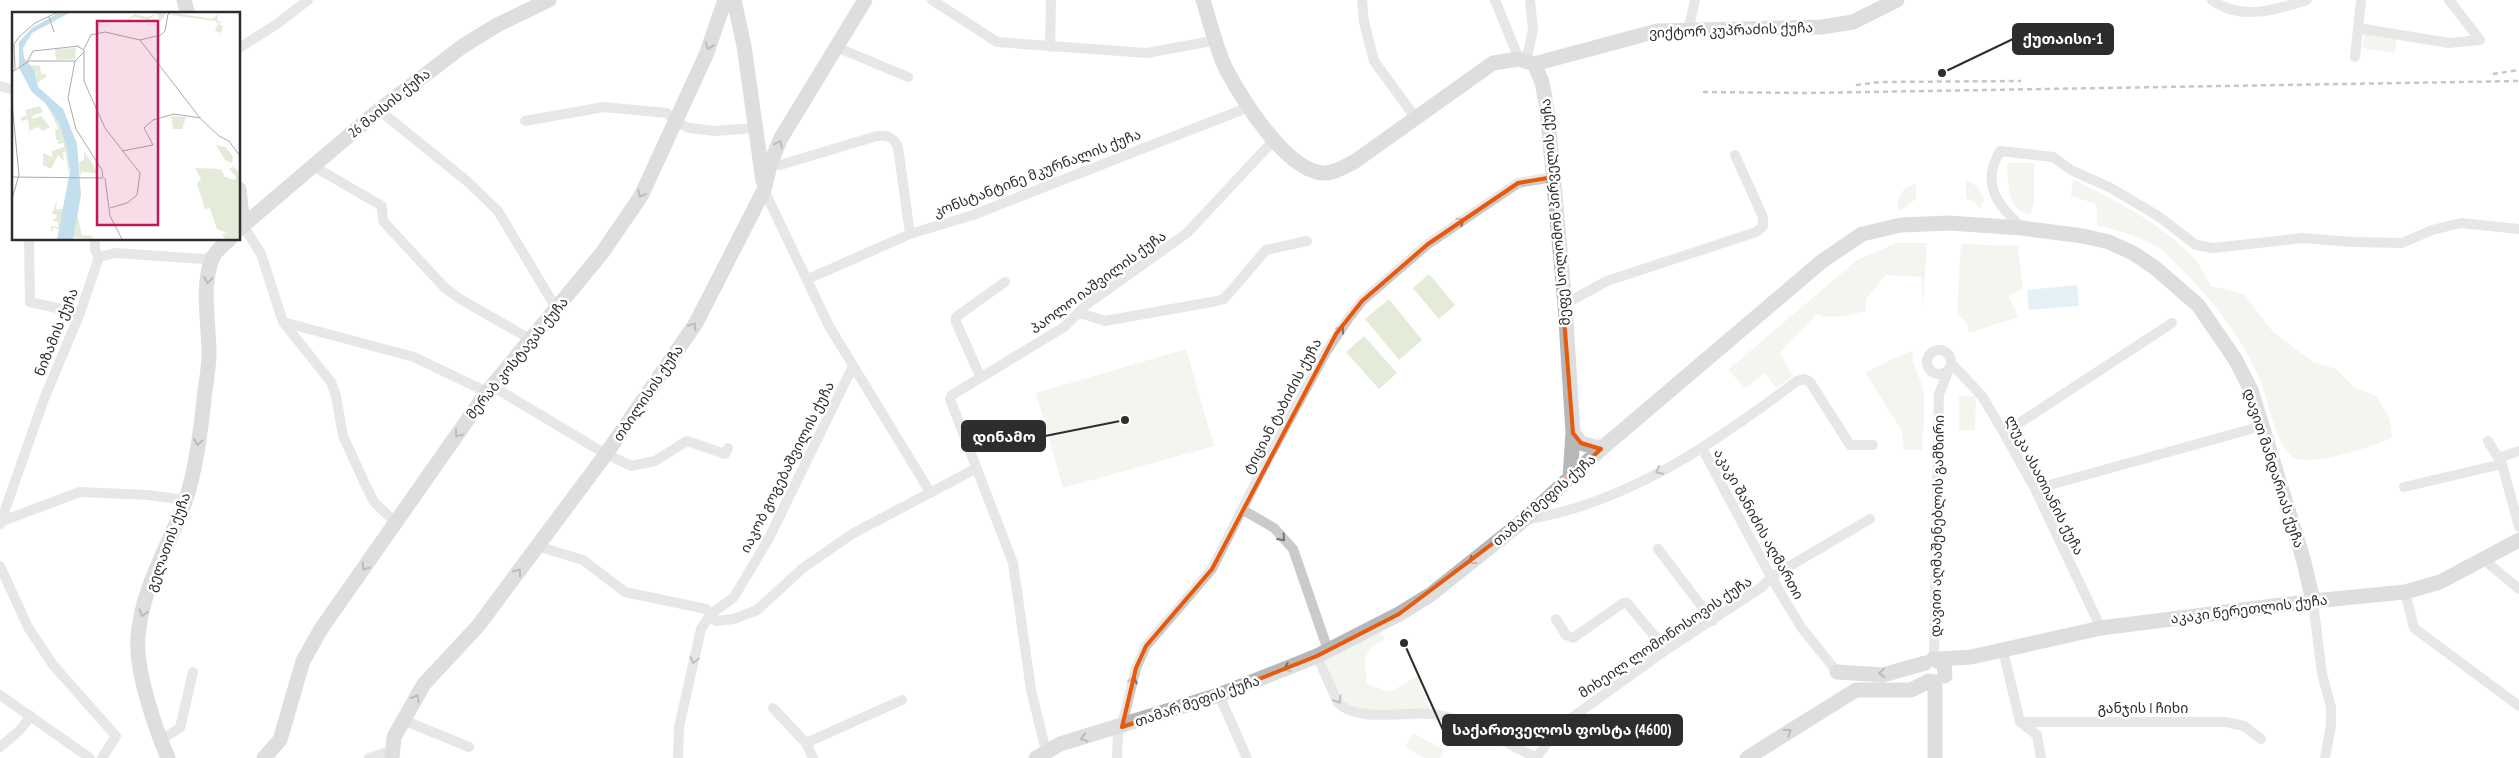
<svg xmlns="http://www.w3.org/2000/svg" width="2519" height="758" viewBox="0 0 2519 758" font-family="'PT Sans Narrow','Noto Sans Georgian',sans-serif">
<style>
.green{fill:#e4ecd9}
.water{fill:#c3dfee}
.lines{fill:none;stroke-linecap:round;stroke-linejoin:round}
.street{stroke:#cacaca;stroke-width:10}
.secondary{stroke:#b7b7b7;stroke-width:15}
.rail{stroke:#828282;stroke-width:2.5;stroke-dasharray:5 4;stroke-linecap:butt}
.oneway{stroke:#6b6b6b}
.oneway2{stroke:#747474}
.marked{fill:none;stroke:#e8590c;stroke-width:4;stroke-linejoin:round}
.labels{text-anchor:middle;dominant-baseline:central;stroke-width:5;stroke-linejoin:round;paint-order:stroke}
.street-label{font-size:14px;fill:#2d2d2d;stroke:#fff}
.inset-road{fill:none;stroke:#ababab;stroke-width:1}
.view{fill:#c2185b;fill-opacity:0.15;stroke:#c2185b;stroke-width:2.5}
.inset-edge{fill:none;stroke:#2d2d2d;stroke-width:2.5}
.leader{fill:none;stroke:#2d2d2d;stroke-width:2}
.callout-dot{fill:#2d2d2d;stroke:#fff;stroke-width:2}
.callout{fill:#2d2d2d;stroke:#2d2d2d;stroke-width:2}
.callout-label{font-size:15px;text-anchor:middle;font-weight:bold;fill:#fff}
</style>
<rect width="100%" height="100%" fill="#fff"/>
<path class="green" d="M2364,33L2397,38L2395,53L2362,48Z
M2009,163H2034V202L2030,215C2006,208 2009,187 2007,165Z
M2073,179C2114,200 2157,221 2190,254C2199,262 2205,276 2211,286L2244,294L2273,332L2313,362L2336,369L2354,387L2376,396L2390,419L2392,438C2374,446 2309,468 2293,457C2275,445 2268,398 2259,378C2241,335 2210,297 2177,265C2171,259 2165,251 2157,247C2139,235 2118,231 2097,225V206L2093,203L2071,196Z
M1966,181C1977,183 1981,192 1984,201L1980,208L1974,202L1966,198Z
M1916,184V199L1900,211C1893,199 1904,185 1916,184Z
M1896,243H1927L1923,306L1921,277L1886,275L1866,299V311C1853,314 1830,321 1817,314L1780,353L1793,376L1776,388L1765,373L1745,388L1728,370L1857,260Z
M1961,244L2018,246L2023,289L2009,296L2018,317L1969,333L1967,323L1957,314Z
M1429,274L1455,305L1439,319L1413,288Z
M1389,299L1422,340L1399,360L1365,319Z
M1364,336L1397,373L1379,389L1346,352Z
M1186,349L1214,446L1063,488L1036,393Z
M1913,350C1910,368 1923,378 1924,395C1925,413 1923,432 1922,450H1904L1902,431L1865,372Z
M1959,396H1976L1975,430H1959Z
M1379,630L1385,639C1361,650 1365,661 1367,684L1390,692L1417,676L1430,710C1406,711 1360,717 1342,700C1335,694 1328,667 1324,656Z
M1413,733L1444,750L1440,758H1425L1405,747Z"/>
<path class="water" d="M2077,285L2079,306L2029,310L2027,290Z"/>
<g class="lines">
<path class="street" d="M932,0L997,42L1147,53L1217,40
M1362,0L1364,22L1374,61L1415,117
M1495,0L1519,59
M2212,0C2240,21 2276,10 2307,0
M2449,0L2480,40
M2358,28L2449,43L2480,40
M1688,31L1695,0
M836,47L908,77
M1050,47L1051,0
M239,48L277,24L308,0
M2355,57L2361,0
M1526,61L1533,30L1530,0
M0,86L14,90
M379,110L468,182L498,211L556,308
M525,121L604,107L667,113L675,122L689,128L715,131L754,128
M767,161L780,165L877,136C888,135 893,137 898,147L910,234
M313,166L382,206L383,221L445,288L460,299L530,339
M764,190L829,326L930,492
M243,225L261,254L283,322L414,357L487,392
M2022,228C1998,204 1980,186 2000,151L2053,157L2071,170L2111,188L2158,216L2196,245L2213,248L2303,238L2352,242L2402,243L2432,230L2461,223L2519,229
M29,239L30,302L80,313
M95,239V250L99,257
M808,279L910,234L973,215L1249,107
M1565,304L1607,281L1756,232L1763,226V217L1735,155
M1080,313L1105,321L1217,301L1224,299L1266,250L1307,241
M283,322L331,382L336,396L343,436L365,484L374,502L396,523
M1927 362a12 12 0 1 1 24 0a12 12 0 1 1-24 0Z
M1951,363L1982,396L2004,433L2035,489L2101,628
M980,376L956,322V317L1005,282
M492,386L599,450L631,466L655,461L687,441L725,454L728,448
M2004,433L2172,323
M2488,441L2502,464L2519,527
M1702,448L1771,577L1801,627L1837,672
M2498,458L2519,451
M2404,487L2502,464
M2035,489L2262,426
M1243,510L1274,528L1293,549L1328,650
M1524,520C1627,504 1716,442 1797,381L1804,379L1810,382L1850,445H1873
M2,521L80,492L148,495L185,500
M0,524L44,399L80,313L99,257L115,253L204,259L213,257
M537,546L583,560L625,592L706,609L716,621L734,619L757,610L803,568L852,534L977,468
M1658,549L1713,621
M2483,559L2519,589
M0,566L28,627L53,665L116,736L102,758
M2405,592L2414,628L2519,706
M2313,601L2322,674L2331,707V725L2325,758
M1556,619L1566,635L1573,638L1623,603H1627L1666,650
M2003,650L2020,722L2037,735L2041,758
M1317,656L1338,703C1359,723 1404,711 1431,714C1461,716 1508,744 1537,758
M1934,658L1939,394L1950,367
M0,695L90,758
M1219,695L1247,758
M773,708L806,743L813,758
M403,720L469,747
M2020,722H2226L2244,726L2261,739
M160,740L180,728L193,672
M806,743L902,700
M0,747L19,731L31,716
M1046,751L1031,690L1013,563L950,399L952,395L1064,327L1086,305L1187,233L1274,140
M369,758L391,751
M678,758L679,727L701,629L710,615L734,597L768,540L853,366
M1117,758L1118,734L1125,713L1136,668L1146,646L1212,569L1263,468L1326,352L1348,319L1362,301L1428,244L1518,183L1553,177
M1536,758L1560,726L1666,650L1762,587L1771,577L1870,519"/>
<path class="secondary" d="M184,0L188,14
M734,0L744,46L763,181
M1203,0C1210,22 1216,48 1226,69C1242,99 1285,169 1322,173C1333,174 1344,167 1354,162L1493,63L1519,59L1534,64L1542,82L1547,109L1565,304L1573,433L1581,443L1601,449
M1534,64L1657,31L1822,27L1853,22L1897,0
M239,189L243,225
M239,229L379,110L463,46L497,25L549,0
M1570,477L1573,433
M1933,659L1944,664L1945,676
M1938,659L1971,657L2101,628L2313,601L2405,592L2440,582L2519,540
M1837,672L1883,675L1925,663
M168,758C155,728 135,669 138,637C141,590 169,545 185,502C197,467 201,427 205,390C207,378 209,365 209,353C209,322 201,288 212,259C215,251 224,244 230,239
M264,758L280,740L303,661L321,629L487,392L602,253L641,196L706,55L725,0
M392,758L394,737L424,684L478,626L606,454L696,323L764,190L771,162L781,138L865,0
M1036,758L1060,744L1219,695L1317,656L1399,614L1430,595L1524,520L1601,449L1821,262L1862,234L1901,225L1949,223L2022,228L2083,236L2109,242L2133,253L2154,267L2198,305L2235,359L2251,390L2303,558L2313,601
M1747,758L1856,690H1911L1929,681L1935,682
M1935,758V682"/>
<path class="rail" d="M2493,74L2519,70
M1856,85L1881,82L2021,81
M1703,92L1808,93L2519,81"/>
</g>
<defs><path id="oneway-chevron" d="M-2-3.5L2.5 0L-2 3.5" fill="none" stroke-width="1.6" stroke-linecap="round" stroke-linejoin="round" transform="scale(1.25)"/></defs>
<g class="oneway">
<use href="#oneway-chevron" transform="translate(709 46) rotate(109)"/>
<use href="#oneway-chevron" transform="translate(779 144) rotate(-65)"/>
<use href="#oneway-chevron" transform="translate(641 194) rotate(118)"/>
<use href="#oneway-chevron" transform="translate(208 280) rotate(96)"/>
<use href="#oneway-chevron" transform="translate(693 326) rotate(-59)"/>
<use href="#oneway-chevron" transform="translate(458 434) rotate(125)"/>
<use href="#oneway-chevron" transform="translate(198 442) rotate(99)"/>
<use href="#oneway-chevron" transform="translate(1472 561) rotate(142)"/>
<use href="#oneway-chevron" transform="translate(365 567) rotate(125)"/>
<use href="#oneway-chevron" transform="translate(518 572) rotate(-54)"/>
<use href="#oneway-chevron" transform="translate(143 613) rotate(106)"/>
<use href="#oneway-chevron" transform="translate(1287 668) rotate(158)"/>
<use href="#oneway-chevron" transform="translate(1882 673) rotate(177)"/>
<use href="#oneway-chevron" transform="translate(416 698) rotate(-60)"/>
<use href="#oneway-chevron" transform="translate(1788 732) rotate(-33)"/>
<use href="#oneway-chevron" transform="translate(1084 738) rotate(164)"/>
</g>
<g class="oneway2">
<use href="#oneway-chevron" transform="translate(1461 221) rotate(-34)"/>
<use href="#oneway-chevron" transform="translate(1341 329) rotate(-54)"/>
<use href="#oneway-chevron" transform="translate(1659 471) rotate(152)"/>
<use href="#oneway-chevron" transform="translate(1282 538) rotate(48)"/>
<use href="#oneway-chevron" transform="translate(694 660) rotate(103)"/>
<use href="#oneway-chevron" transform="translate(1133 680) rotate(-76)"/>
<use href="#oneway-chevron" transform="translate(1338 700) rotate(58)"/>
</g>
<path d="M0 0H2519V758H0ZM1553,177L1573,433L1581,443L1601,449L1524,520L1399,614L1317,656L1219,695L1122,727L1136,668L1146,646L1212,569L1336,334L1362,301L1428,244L1518,183Z" fill="#fff" fill-opacity=".55" fill-rule="evenodd"/>
<path class="marked" d="M1553,177L1573,433L1581,443L1601,449L1524,520L1399,614L1317,656L1219,695L1122,727L1136,668L1146,646L1212,569L1336,334L1362,301L1428,244L1518,183Z"/>
<g class="labels">
<g class="street-label">
<text transform="translate(1731 30) rotate(-2)">ვიქტორ კუპრაძის ქუჩა</text>
<text transform="translate(389 103) rotate(-39)">26 მაისის ქუჩა</text>
<text transform="translate(1037 173) rotate(-21)">კონსტანტინე მკურნალის ქუჩა</text>
<text transform="translate(1555 212) rotate(-95)">მეფე სოლომონ პირველის ქუჩა</text>
<text transform="translate(1098 282) rotate(-36)">პაოლო იაშვილის ქუჩა</text>
<text transform="translate(56 332) rotate(-68)">ნიზამის ქუჩა</text>
<text transform="translate(517 358) rotate(-51)">მერაბ კოსტავას ქუჩა</text>
<text transform="translate(648 393) rotate(-56)">თბილისის ქუჩა</text>
<text transform="translate(1282 406) rotate(-62)">ტიციან ტაბიძის ქუჩა</text>
<text transform="translate(787 467) rotate(-63)">იაკობ გოგებაშვილის ქუჩა</text>
<text transform="translate(2274 468) rotate(72)">დავით მანდარიას ქუჩა</text>
<text transform="translate(2045 485) rotate(63)">ლუკა ასათიანის ქუჩა</text>
<text transform="translate(1544 500) rotate(-41)">თამარ მეფის ქუჩა</text>
<text transform="translate(1759 524) rotate(61)">აკაკი შანიძის აღმართი</text>
<text transform="translate(1937 526) rotate(-89)">დავით აღმაშენებლის გამზირი</text>
<text transform="translate(168 542) rotate(-70)">გელათის ქუჩა</text>
<text transform="translate(2249 609) rotate(-7)">აკაკი წერეთლის ქუჩა</text>
<text transform="translate(1665 637) rotate(-34)">მიხეილ ლომონოსოვის ქუჩა</text>
<text transform="translate(1197 701) rotate(-19)">თამარ მეფის ქუჩა</text>
<text x="2143" y="708">განჯის I ჩიხი</text>
</g>
</g>
<g transform="translate(12 12)">
<rect width="228" height="228" fill="#fff"/>
<path d="M150,0H155L148,10L145,2L136,8L123,5L113,9L123,2L135,5ZM164,1L201,7L206,2L205,9L210,10L206,12L211,14L209,21L203,19L206,12L203,9L158,3ZM64,36L63,47L44,48L43,37ZM17,53L28,54L29,62H34V65L25,71L24,60ZM28,94L31,100L20,104L21,107L29,104L38,115L31,119L26,115L18,118V123L16,107L10,109L8,106L15,103L13,98ZM41,101L47,111L55,138L57,149V163L53,139L51,140L52,149L46,143L39,157L31,153V141L40,145V139L52,135V131L45,132L47,128H44L43,117H46L41,104L38,103ZM159,104L174,105L170,117H161ZM204,133L214,135L221,145L220,151L213,148ZM72,139L83,156L85,161L70,160L68,164L67,150L72,148ZM221,154L227,160V227H213L210,222L215,221L205,217L198,196L193,197L185,172L189,167L183,156L209,157L213,165L223,168L224,165L217,157ZM45,188L44,197H51L47,217L41,216L39,223V214L46,215V210L40,208L44,206L45,203L40,202ZM65,201L70,223L81,224L80,227L61,225Z" fill="#e4ecd9"/>
<path d="M48,0H59L20,21L11,36L12,46L23,59L26,75L51,97L65,132L69,183L61,227H45L58,159L55,138L47,111L33,91L20,80L7,56V30L20,16Z" fill="#c3dfee"/>
<path class="inset-road" d="M190,0H214M37,5L42,20M128,28L188,106M65,34L72,38V69L93,116L128,161L125,183L115,191L98,196M72,37L79,23L93,20L128,28L149,23L153,19L156,2L161,0M72,40L63,49L56,86L64,117L90,158L91,166M15,50L21,39L67,34M3,57L2,32L7,25L23,11L46,0M0,60L17,49H63M0,91L7,163L0,187M189,107L207,124L217,129L228,144M110,139L141,133L132,116L141,108L162,102L189,106M0,165L91,166M93,166L98,204L110,227"/>
<path class="view" d="M85,9H146V213H85Z"/>
<rect width="228" height="228" class="inset-edge"/>
</g>
<path class="leader" d="M1942 73L2013 39M1125 420L1045 436M1404 643L1443 730"/>
<g class="callout-dot">
<circle cx="1942" cy="73" r="5"/>
<circle cx="1125" cy="420" r="5"/>
<circle cx="1404" cy="643" r="5"/>
</g>
<g class="callout">
<rect x="2013" y="24" width="100" height="30" rx="5"/>
<rect x="962" y="421" width="83" height="30" rx="5"/>
<rect x="1443" y="715" width="239" height="30" rx="5"/>
</g>
<g class="callout-label">
<text x="2063" y="44">ქუთაისი-1</text>
<text x="1004" y="442">დინამო</text>
<text x="1562" y="735">საქართველოს ფოსტა (4600)</text>
</g>
</svg>
